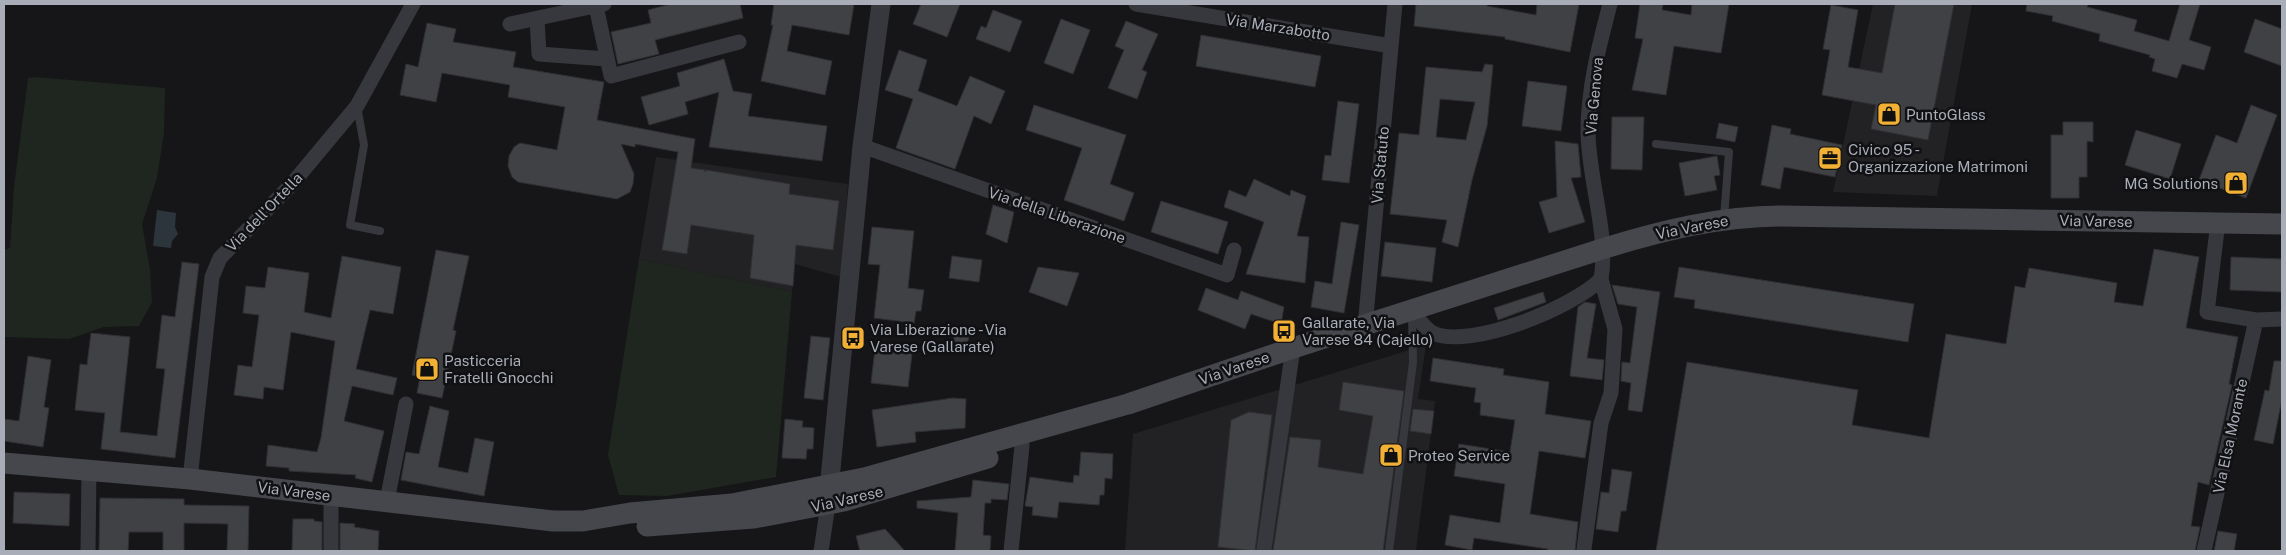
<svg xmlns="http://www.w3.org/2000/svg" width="2286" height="555" viewBox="0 0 2286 555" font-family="'Public Sans',sans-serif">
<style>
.built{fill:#222225}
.green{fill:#1e261f}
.water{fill:#2c353c}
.building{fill:#404145;stroke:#303034;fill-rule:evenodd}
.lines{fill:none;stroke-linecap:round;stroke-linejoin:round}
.service{stroke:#37383d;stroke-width:8}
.minor{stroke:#37383d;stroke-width:15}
.tertiary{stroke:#37383d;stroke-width:19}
.secondary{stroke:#45474d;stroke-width:21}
.labels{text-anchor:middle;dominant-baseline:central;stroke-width:5;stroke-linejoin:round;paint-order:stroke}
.street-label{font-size:15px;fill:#a8adb8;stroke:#111113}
.poi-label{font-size:15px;fill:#a8adb8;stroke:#111113;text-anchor:start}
</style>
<rect width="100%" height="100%" fill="#161618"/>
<path class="built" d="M1873,4H1972L1937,196L1833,192Z
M656,157L848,184L841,277L795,264L792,292L639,259Z
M1426,345L1418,399L1435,401L1416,551H1125L1133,434Z"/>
<path class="green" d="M35,77L165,88L164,133L157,178L142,224L150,270L152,302L139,326L104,327L69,339L4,337V250L10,248L14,187L28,78Z
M639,259L792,292L776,477L667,496L619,495L608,455Z"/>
<path class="water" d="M157,210L176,213L175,227L178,234L172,241L171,248L153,246Z"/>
<path class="building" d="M671,4H740L743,18L655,40L659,54L618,64L611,32L651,23L648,10Z
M774,4H854L849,35L792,25L787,51L832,61L825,95L761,81L773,25H771Z
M921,4H960L947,37L913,24Z
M1416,4H1488L1487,6L1536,15L1537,4H1579L1570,52L1505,39V37L1414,26Z
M1640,4H1663L1662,10L1691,15L1692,4H1729L1721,53L1674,46L1666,95L1632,90L1643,39L1635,38Z
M1895,4H1954L1928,140L1871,129L1876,105L1822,95L1830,50L1823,49L1831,5L1858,10L1848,67L1882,73Z
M2027,4H2088L2087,7L2137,20L2134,31L2169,41L2180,4H2200L2189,40L2211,47L2204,70L2182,64L2177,78L2152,71L2155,59L2149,57L2150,55L2099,41L2100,34L2052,21L2053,16L2026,11Z
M993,10L1022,21L1010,52L976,39L981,26L986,28Z
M1061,19L1090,30L1073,74L1044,63Z
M2255,19L2282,29V66L2244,52Z
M1126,21L1158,34L1142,70L1147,72L1137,99L1108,88L1124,50L1115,46Z
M427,23L456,29L453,42L516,52L513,67L604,82L597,120L695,139L691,168L705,170V172L706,170L790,184L789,194L839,201L833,250L796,245L793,286L750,278L754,235L691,225L687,254L662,250L678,152L635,144V147L621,144L634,174L633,184L630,192L617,199L518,182L512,177L508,166L509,156L514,147L520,143L557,150L565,107L508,97L510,85L442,73L436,102L400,95L406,64L418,67Z
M1201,35L1321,56L1315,87L1196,66Z
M899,50L927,60L918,91L957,106L970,76L1005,91L991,124L974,116L955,169L896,148L913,99L885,90Z
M724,59L733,91L752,94L748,116L827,126L822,161L709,147L719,92L685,102L688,114L649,125L641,97L680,86L677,73Z
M1485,64L1493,65L1487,126L1472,180L1458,247L1442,242L1447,220L1390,214L1399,133L1419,135L1426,67L1482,72ZM1440,99L1475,102L1466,140L1436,137Z
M1528,81L1567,86L1561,131L1522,126Z
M1338,101L1359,104L1349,183L1322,180L1325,155L1331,156Z
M1034,105L1126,135L1110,184L1134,193L1124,221L1064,200L1082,148L1026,130Z
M2251,105L2277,115L2246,198L2199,180L2216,135L2237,143Z
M1612,117H1644L1642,170L1611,169Z
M2063,122H2093V142L2087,141V177H2079V198H2051V135H2063Z
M1719,123L1738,127L1735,142L1716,138Z
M1772,125L1791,129L1790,134L1842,145L1835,177L1784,167L1780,189L1761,185Z
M2136,130L2181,144L2170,179L2125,165Z
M1555,141L1578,144L1581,177L1571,178L1585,222L1549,233L1539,202L1557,197Z
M1717,156L1720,175L1714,176L1717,190L1685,196L1679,163Z
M1254,179L1290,196L1291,190L1306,196L1297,236L1309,237L1305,283L1246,274L1264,222L1224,207L1229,190L1246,197Z
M1161,201L1228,222L1218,254L1151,232Z
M993,205L1014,212L1007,243L986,234Z
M1341,222L1359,225L1344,313L1311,307L1315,281L1332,284Z
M872,227L914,231L908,288L924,290L921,311H916L914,323L874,318L880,265L868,264Z
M1385,242L1436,248L1432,282L1381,276Z
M2154,249L2199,257L2186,328L2238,337L2229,384L2232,385L2209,485L2198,482L2191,526L2200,527L2195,551H1656L1687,362L1858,390L1852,425L1929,438L1946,334L2006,344L2015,286L2025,288L2029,268L2117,283L2114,302L2143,306Z
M436,250L469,256L453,330L456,331L442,398L417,393L420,377L412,375Z
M342,256L401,267L393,314L370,310L356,369L397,378L393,395L352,386L344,421L384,431L372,482L355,478L356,475L289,471V468L266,466L268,445L317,452L321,438L335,341L291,332L283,390L264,387L263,399L234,395L238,365L252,367L259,315L243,313L246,286L265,288L268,267L309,273L304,312L331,318Z
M952,256L982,260L979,282L949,278Z
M2231,257L2282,259V292L2230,290Z
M182,262L199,264L175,458L101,449L105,413L75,410L80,364L87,365L91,333L130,337L120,432L157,436L165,369L156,368L162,315L175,317Z
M1038,267L1079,273L1067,306L1029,292Z
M1679,267L1914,304L1908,342L1694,308L1695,300L1674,297Z
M1612,285L1660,292L1642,412L1628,410L1631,383L1621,381L1622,362L1630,363L1637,307L1618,304Z
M1206,288L1238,300L1241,291L1284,307L1281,324L1251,314L1245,329L1198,310Z
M1543,292L1546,302L1498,320L1494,308Z
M1585,302L1596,304L1587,358L1604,360L1602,380L1570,376L1578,307Z
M956,328L970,332L967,345L953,341Z
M811,336L830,338L823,400L804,398Z
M875,349L912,354L908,387L871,383Z
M28,356L51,360L44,407L49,408L43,447L4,441V419L19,421Z
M1433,358L1504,369L1503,375L1549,382L1545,414L1591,421L1585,458L1539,451L1530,514L1578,522L1575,551H1547L1548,549L1474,538L1472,550L1445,545L1450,515L1500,523L1505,484L1454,476L1459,444L1510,452L1515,420L1480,415L1481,403L1474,402L1476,388L1430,381Z
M2274,361H2282V399L2273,444L2254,440L2265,390L2269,391Z
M1343,382L1404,391L1383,551H1273L1290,437L1321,440L1318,467L1363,474L1373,416L1339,410Z
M953,398L966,399L965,428L915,432L916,442L877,447L872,410Z
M430,406L449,411L438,467L468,473L475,438L494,442L484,496L401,480L406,452L419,454Z
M1413,409L1434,411L1431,434L1410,431Z
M1249,412L1272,415L1255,551L1218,547L1231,420Z
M785,419L803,421L802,427L814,428L813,449H807L806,459L782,458Z
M1081,452L1113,454L1112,479L1105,478L1104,495H1100L1099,505L1059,502L1057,518L1032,515L1033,507L1025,506L1030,477L1073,483L1074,475L1079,476Z
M1612,469L1632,472L1626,511H1621L1618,532L1596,529L1601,492L1609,493Z
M973,480L1009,484L1007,500L991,499V503H985L983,535L991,536L990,551H955L958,513L917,508V501L971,497Z
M14,492L70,494L69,526L13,523Z
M100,498L184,499V505L249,506L248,551H227L228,524L184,523V551H163V532H129L128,551H99Z
M293,519H314V521L322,522V551H292Z
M340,523L355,524L354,527L379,531L378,551H340Z
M885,529L905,551H860L856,536Z
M2218,531L2237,534L2234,551H2214Z"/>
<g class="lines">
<path class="service" d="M357,106L364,145L350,225L380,231
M1656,144L1729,152L1724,218
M1389,551L1413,362L1412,315"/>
<path class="minor" d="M1136,4L1391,46
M596,6L611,76L739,42
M537,19L539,54L607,59
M510,24L604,4
M862,146L1227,275L1234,250
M2218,222L2207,312L2256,320L2282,319
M1412,311C1418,318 1424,328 1433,333C1470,350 1574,307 1601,279C1609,233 1588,178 1588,131C1588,88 1599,46 1610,4
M1365,326L1395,4
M190,479L212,277L220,258L291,185L357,106L413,4
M387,501L406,404
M1264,549L1293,348
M1584,549L1601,423L1611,393L1615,329L1601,279
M88,551L89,470
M331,551V495
M821,551L828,505
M1011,551L1022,446L1021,434
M2204,551L2256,320"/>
<path class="tertiary" d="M828,500L862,146L881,4"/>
<path class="secondary" d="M4,463L190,479L553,521H583L630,513L732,504L864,478L1128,404L1293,348L1602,249C1660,231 1720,216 1781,216L2282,224
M647,526L754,518L844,501L988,458"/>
</g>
<defs>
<g id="shop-square" transform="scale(1.25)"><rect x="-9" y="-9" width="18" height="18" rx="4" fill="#f2b134" stroke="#111113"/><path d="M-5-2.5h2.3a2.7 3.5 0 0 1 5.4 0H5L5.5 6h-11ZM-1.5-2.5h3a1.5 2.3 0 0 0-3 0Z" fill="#111"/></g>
<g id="office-square" transform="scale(1.25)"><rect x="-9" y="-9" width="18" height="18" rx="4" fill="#f2b134" stroke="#111113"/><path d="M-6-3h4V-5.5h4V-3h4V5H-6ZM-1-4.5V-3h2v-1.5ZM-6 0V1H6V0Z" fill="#111"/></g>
<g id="bus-square" transform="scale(1.25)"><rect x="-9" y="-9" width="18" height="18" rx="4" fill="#f2b134" stroke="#111113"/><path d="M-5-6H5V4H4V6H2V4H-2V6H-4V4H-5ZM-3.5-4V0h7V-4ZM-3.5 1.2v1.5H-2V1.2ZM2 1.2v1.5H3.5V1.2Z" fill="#111"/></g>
</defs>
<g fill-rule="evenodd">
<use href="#shop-square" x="1889" y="114"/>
<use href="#office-square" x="1830" y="158"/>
<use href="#shop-square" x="2236" y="183"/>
<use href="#bus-square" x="1284" y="331"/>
<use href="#bus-square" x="853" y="338"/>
<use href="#shop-square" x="427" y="369"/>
<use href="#shop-square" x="1391" y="455"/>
</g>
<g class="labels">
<g class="street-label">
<text transform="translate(1278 27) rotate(9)">Via Marzabotto</text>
<text transform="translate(1594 96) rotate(-85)">Via Genova</text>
<text transform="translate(1380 165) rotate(-85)">Via Statuto</text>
<text transform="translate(264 212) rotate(-46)">Via dell'Ortella</text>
<text transform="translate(1057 215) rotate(19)">Via della Liberazione</text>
<text transform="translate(2096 221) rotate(1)">Via Varese</text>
<text transform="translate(1692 227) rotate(-11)">Via Varese</text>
<text transform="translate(1234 368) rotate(-19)">Via Varese</text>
<text transform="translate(2230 436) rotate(-78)">Via Elsa Morante</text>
<text transform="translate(294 491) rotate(7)">Via Varese</text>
<text transform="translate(847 499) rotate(-13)">Via Varese</text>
</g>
<g class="poi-label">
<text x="1906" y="114">PuntoGlass</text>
<text x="1848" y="149">Civico 95 -<tspan x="1848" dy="17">Organizzazione Matrimoni</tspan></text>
<text x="2218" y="183" text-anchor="end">MG Solutions</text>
<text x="1302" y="322">Gallarate, Via<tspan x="1302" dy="17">Varese 84 (Cajello)</tspan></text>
<text x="870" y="329">Via Liberazione - Via<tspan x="870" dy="17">Varese (Gallarate)</tspan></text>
<text x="444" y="360">Pasticceria<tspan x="444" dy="17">Fratelli Gnocchi</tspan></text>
<text x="1408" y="455">Proteo Service</text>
</g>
</g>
<rect width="2286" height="555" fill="none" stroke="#a8adb8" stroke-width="10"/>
</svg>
